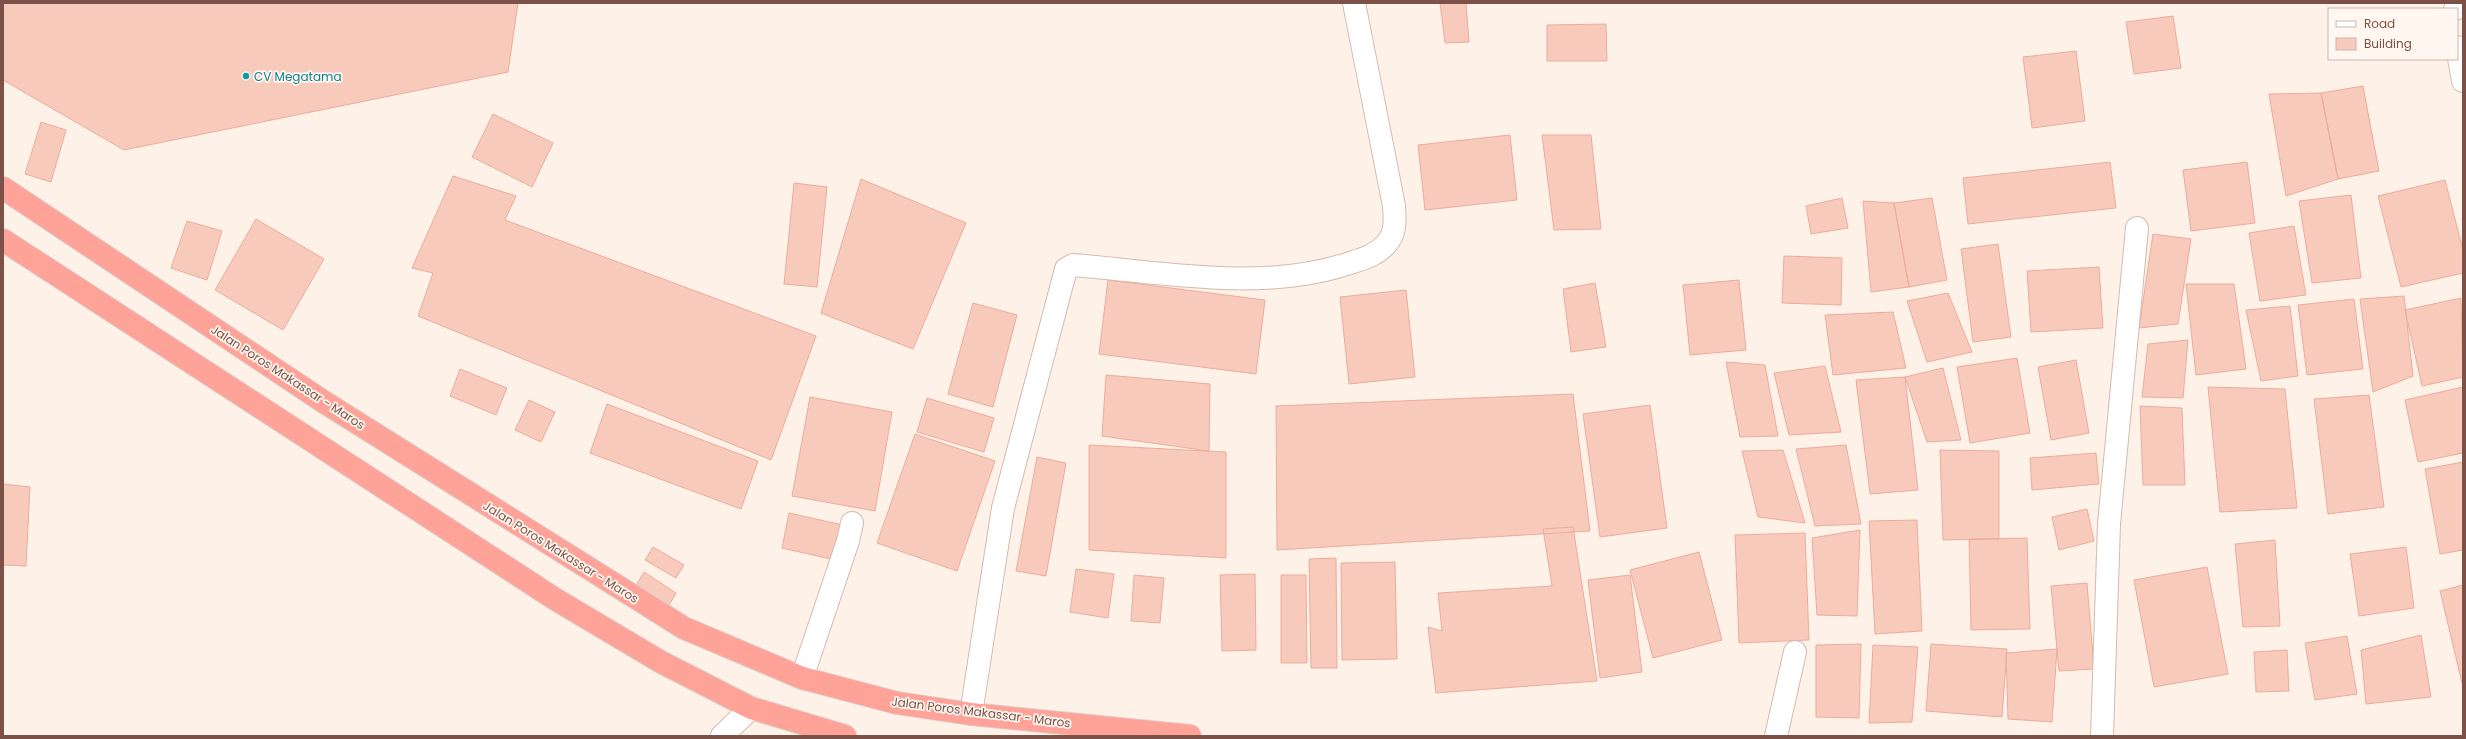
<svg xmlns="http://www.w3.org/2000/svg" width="2466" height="739" viewBox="0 0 2466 739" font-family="Poppins,sans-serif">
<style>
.building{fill:#f7cabc;stroke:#ecac9b}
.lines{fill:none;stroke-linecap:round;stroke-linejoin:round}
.minor-casing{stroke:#d5b9ae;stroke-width:24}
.highway-casing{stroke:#dacfcc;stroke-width:24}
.minor{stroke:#fff;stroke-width:22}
.highway{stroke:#ffa399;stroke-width:22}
.culture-dot{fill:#0f9aa8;stroke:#fff7f0;stroke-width:1.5}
.labels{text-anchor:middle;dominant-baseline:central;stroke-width:3.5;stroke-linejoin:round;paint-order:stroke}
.culture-label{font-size:12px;fill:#0d838f;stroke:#fff7f0;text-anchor:start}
.street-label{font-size:12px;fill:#7c5248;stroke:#fff7f0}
</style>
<rect width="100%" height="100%" fill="#fef2e8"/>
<path class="building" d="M3,3H518L508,72L124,150L3,80Z
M1440,3H1466L1469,42L1445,43Z
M2173,16L2181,68L2134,74L2126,22Z
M1606,24L1607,61H1547V25Z
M2076,51L2085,121L2032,128L2023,57Z
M2363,86L2379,171L2338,179L2321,93Z
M2321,93L2338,179L2286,196L2269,94Z
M493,114L553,143L532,187L472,157Z
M41,122L66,130L51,182L25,174Z
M1510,135L1517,200L1425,210L1418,145Z
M1542,135H1591L1601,229L1554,230Z
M2110,162L2116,208L1968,224L1963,178Z
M2247,162L2255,223L2191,231L2183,170Z
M453,176L516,196L505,220L816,336L771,460L418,316L433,273L412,268Z
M861,179L966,223L913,349L821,313Z
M2445,180L2463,250V273L2401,287L2378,196Z
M794,183L827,187L817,287L784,284Z
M2351,195L2361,278L2312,283L2299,201Z
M1842,198L1848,228L1811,234L1806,206Z
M1932,198L1947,280L1909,287L1894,203Z
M1863,201L1894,203L1909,287L1871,292Z
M256,219L324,259L283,330L215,290Z
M187,221L222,231L207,280L171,268Z
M2294,226L2306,295L2260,301L2249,233Z
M2153,234L2191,239L2178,324L2139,328Z
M1998,244L2011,337L1973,342L1961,249Z
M1784,256L1842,258L1841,305L1782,303Z
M2099,267L2103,328L2031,332L2027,271Z
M1108,280L1265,300L1256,374L1099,354Z
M1739,280L1746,350L1690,355L1683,285Z
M1595,283L1606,347L1571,352L1563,289Z
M2186,284H2234L2246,369L2196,375Z
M1406,290L1415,377L1349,384L1340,297Z
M1948,293L1972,352L1927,362L1907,301Z
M2404,296L2413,376L2373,392L2360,299Z
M2461,298L2463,377L2422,386L2405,310Z
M2354,299L2363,369L2307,375L2298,305Z
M973,303L1017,315L993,407L948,394Z
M2290,306L2298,376L2261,381L2246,310Z
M1893,312L1906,368L1833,375L1825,315Z
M2188,340L2183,398L2142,397L2148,344Z
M2017,358L2030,433L1970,443L1957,367Z
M2076,360L2089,433L2051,440L2038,367Z
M1726,362L1765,365L1778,436L1740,437Z
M1825,366L1841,432L1789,435L1774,373Z
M1943,368L1961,440L1927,442L1905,377Z
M460,369L507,388L496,415L450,396Z
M1106,375L1210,384L1209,451L1102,436Z
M1905,377L1918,490L1870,494L1856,380Z
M2208,387L2285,389L2297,508L2220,512Z
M2463,387V453L2418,462L2405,400Z
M1573,394L1590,531L1277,550L1276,406Z
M2369,395L2384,507L2328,514L2314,399Z
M810,397L892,412L875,511L792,496Z
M927,398L994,418L984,452L917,432Z
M529,400L555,412L541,442L515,430Z
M607,404L758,461L741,509L590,453Z
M1650,405L1667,528L1600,537L1583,414Z
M2140,406L2182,408L2185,485H2143Z
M915,434L995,461L957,571L877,543Z
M1089,445L1226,452V558L1089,550Z
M1846,445L1861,524L1815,526L1796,449Z
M1783,450L1805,523L1758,517L1742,451Z
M1940,450L1999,451V539L1943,540Z
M2096,453L2099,484L2032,490L2030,458Z
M1037,457L1066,463L1046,576L1016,571Z
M2463,462V550L2440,554L2425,469Z
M3,484L30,487L26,566L3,565Z
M2087,509L2094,541L2059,550L2052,517Z
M789,513L843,525L835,560L782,548Z
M1917,520L1922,631L1875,634L1869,521Z
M1573,527L1597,681L1436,693L1428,627L1442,631L1438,593L1552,586L1543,529Z
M1860,530L1857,616L1817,615L1812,538Z
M1805,533L1809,640L1739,643L1735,535Z
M2027,538L2030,629L1971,630L1969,539Z
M2275,540L2280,626L2243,627L2235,544Z
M653,547L684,565L676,578L645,560Z
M2406,547L2414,608L2359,616L2350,554Z
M1699,552L1722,640L1653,658L1630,570Z
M1336,558L1337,668H1311L1309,559Z
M1395,562L1397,659L1342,660L1341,563Z
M2207,567L2228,674L2154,687L2134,580Z
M1076,569L1114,574L1108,618L1070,612Z
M644,572L676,593L668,607L635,587Z
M1255,574L1256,650L1222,651L1220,575Z
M1134,575L1164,578L1160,623L1131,621Z
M1281,575H1306L1307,663H1281Z
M1630,575L1642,672L1600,678L1588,580Z
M2087,583L2094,669L2059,671L2051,586Z
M2463,585V687L2440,591Z
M2421,635L2431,697L2366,704L2361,650Z
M2347,636L2357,694L2315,700L2305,643Z
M1861,644L1859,718L1816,717V645Z
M1931,644L2007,649L2002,717L1926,711Z
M1873,645L1918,647L1912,722L1869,723Z
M2057,649L2052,722L2008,719L2006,653Z
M2287,650L2289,691L2256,692L2254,652Z"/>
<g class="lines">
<g class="minor-casing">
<path id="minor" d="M2455,9L2459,3
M2457,47L2463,81
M802,678L848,541L852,523
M971,714L1003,508L1066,269L1073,265C1163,272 1266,293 1353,262C1366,258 1378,254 1387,243C1396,233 1395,219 1394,206L1354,3
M722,736L751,708
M1776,736L1795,652
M2102,736L2109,524L2137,228"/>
</g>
<g class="highway-casing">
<path id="highway" d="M3,188L324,402L684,628L802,678L897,703L971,714L1190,736
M3,240L555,599L661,662L751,708L845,736"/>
</g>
<use href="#minor" class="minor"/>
<use href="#highway" class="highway"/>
</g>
<circle class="culture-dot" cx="246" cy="76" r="4"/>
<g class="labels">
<g class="culture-label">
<text x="254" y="76">CV Megatama</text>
</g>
<g class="street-label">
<text transform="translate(288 377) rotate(33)">Jalan Poros Makassar - Maros</text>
<text transform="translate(561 552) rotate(32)">Jalan Poros Makassar - Maros</text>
<text transform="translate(981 712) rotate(7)">Jalan Poros Makassar - Maros</text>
</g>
</g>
<rect width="2466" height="739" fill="none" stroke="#7c5248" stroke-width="8"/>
<rect x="2328" y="8" width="130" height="52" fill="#fff7f0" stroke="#cbb5ad"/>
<rect x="2336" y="21" width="20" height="6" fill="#ffffff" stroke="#cbb5ad"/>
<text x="2364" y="28" font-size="12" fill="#7c5248">Road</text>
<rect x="2336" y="38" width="20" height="12" fill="#f7cabc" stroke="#cbb5ad"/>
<text x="2364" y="48" font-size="12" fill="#7c5248">Building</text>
</svg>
